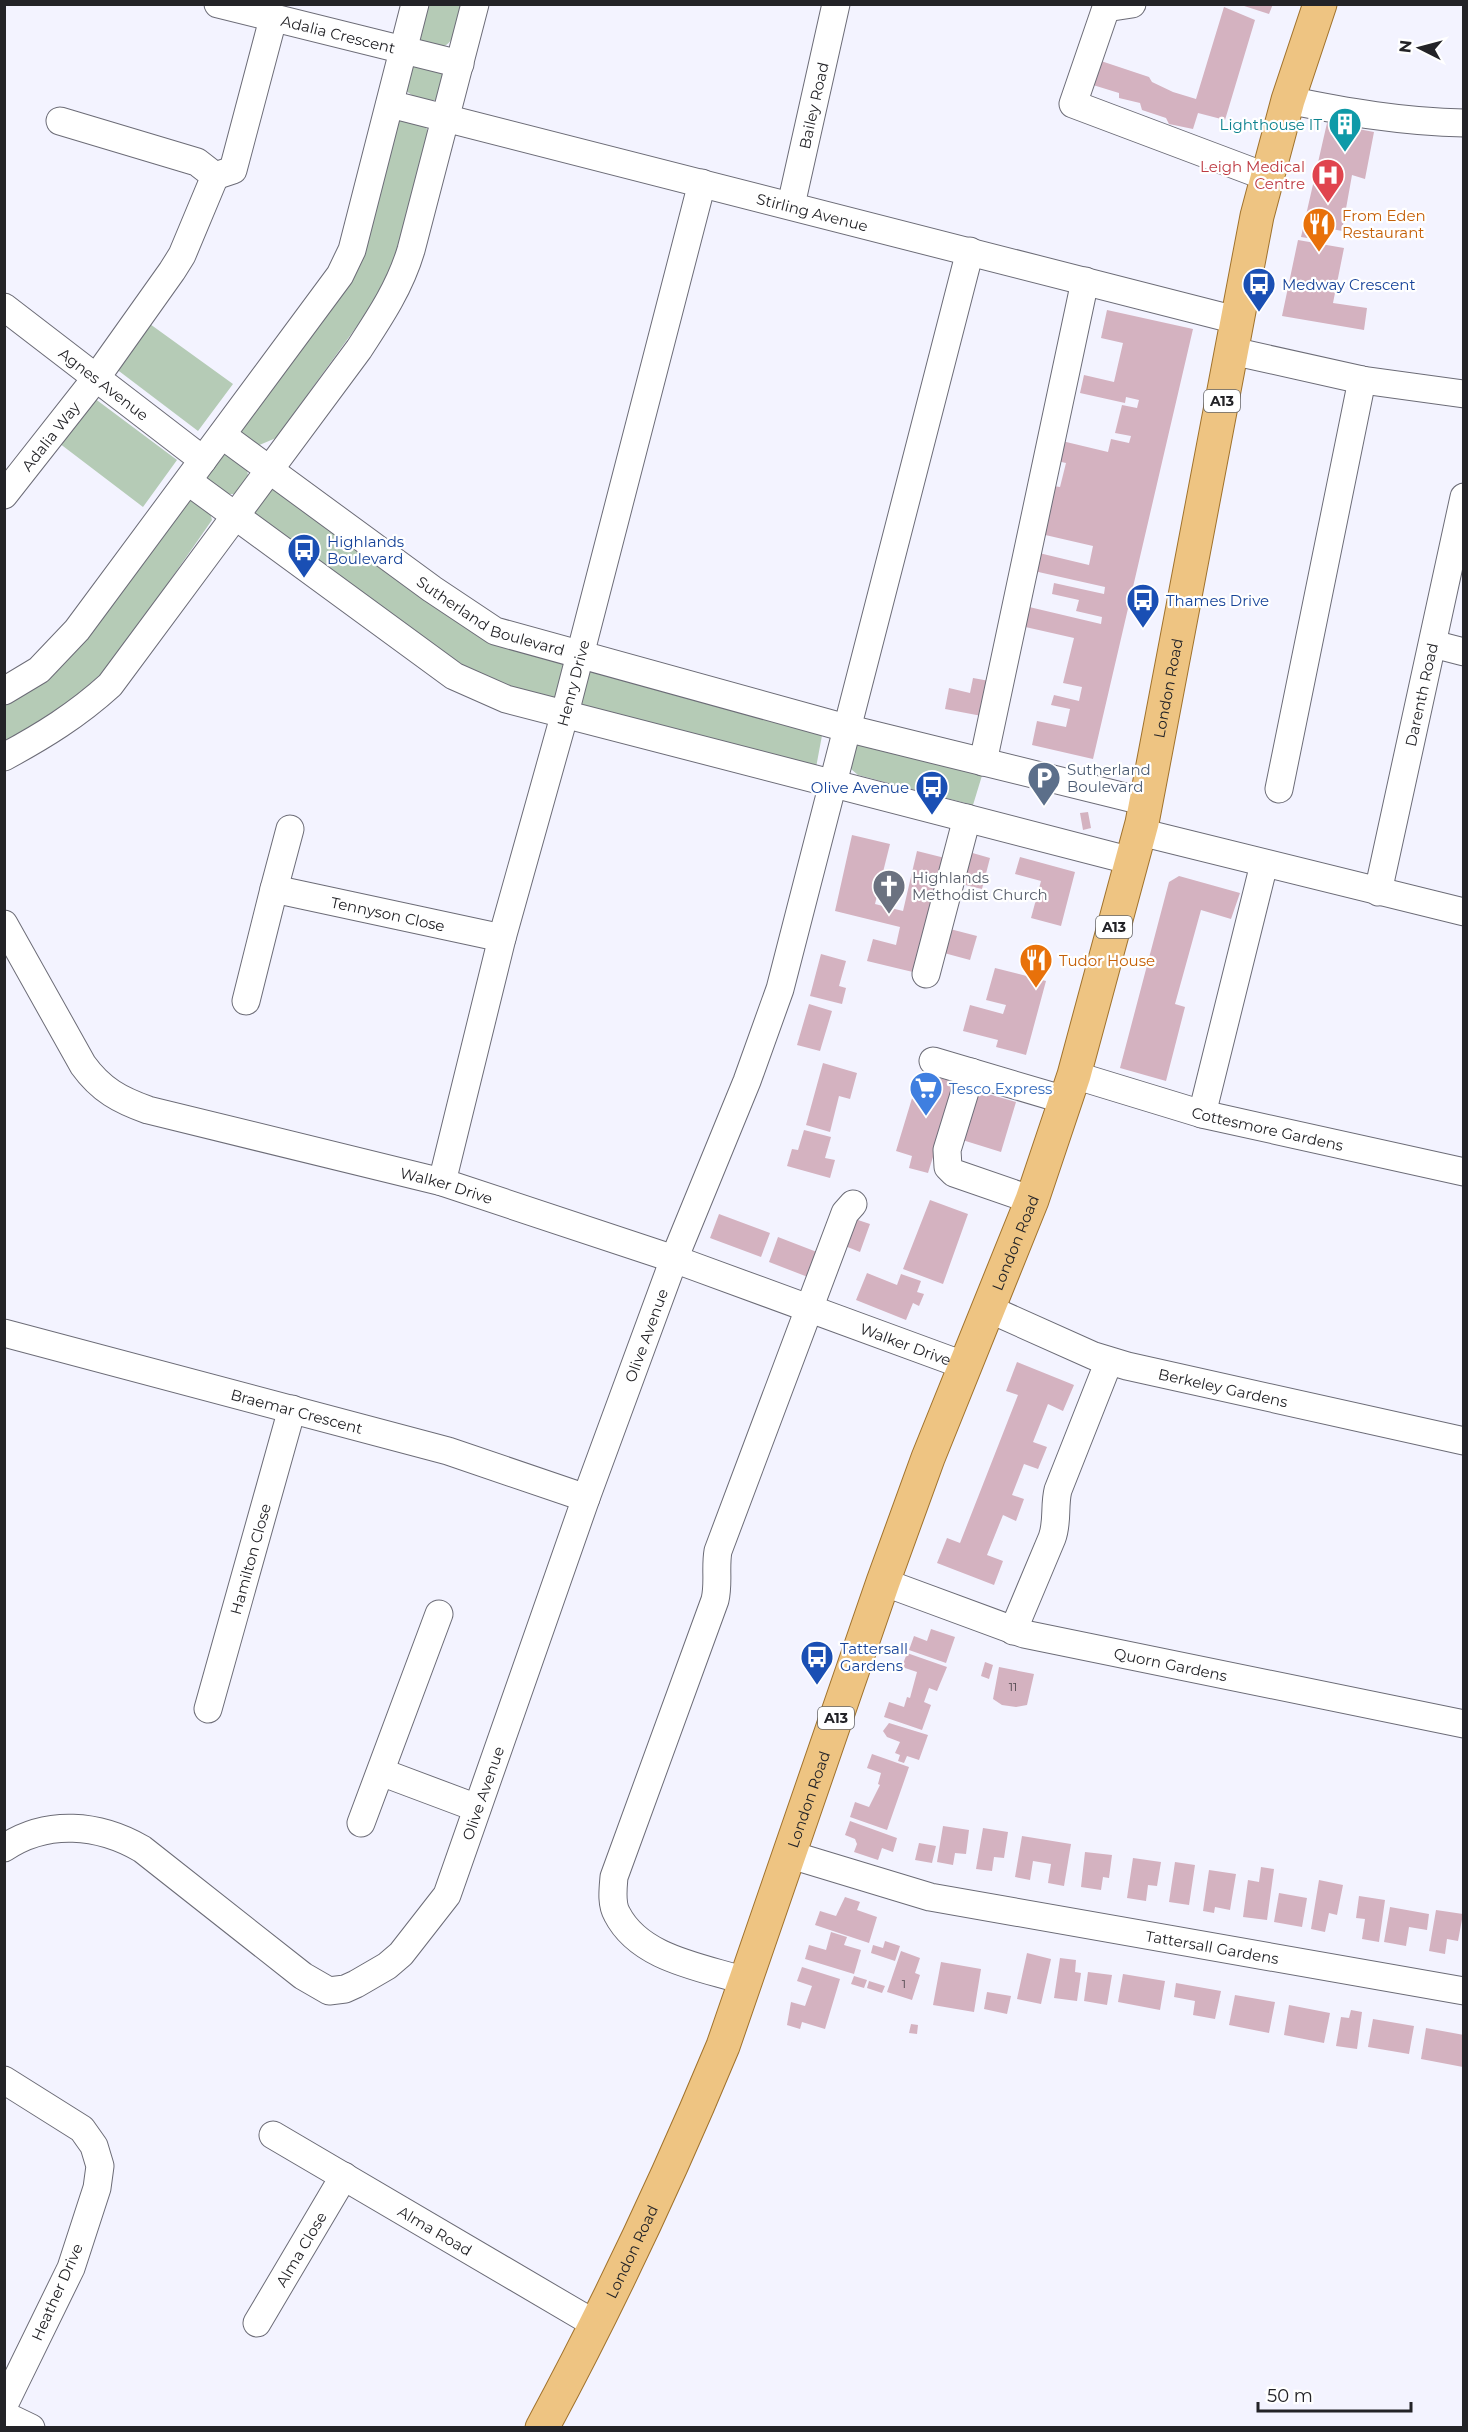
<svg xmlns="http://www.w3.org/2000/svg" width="1468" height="2432" viewBox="0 0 1468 2432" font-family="Montserrat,sans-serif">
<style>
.green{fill:#b5cbb6}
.building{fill:#d4b2c0}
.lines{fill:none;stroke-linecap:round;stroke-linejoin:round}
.minor-casing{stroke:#6c6c77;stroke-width:29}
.major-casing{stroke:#a0722c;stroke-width:35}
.minor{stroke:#fff;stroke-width:27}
.major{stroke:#eec482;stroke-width:33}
.labels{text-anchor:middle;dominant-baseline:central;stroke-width:4.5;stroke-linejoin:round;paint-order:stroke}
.number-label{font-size:12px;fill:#4f474d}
.shield{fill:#fff;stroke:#656568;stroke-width:1.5}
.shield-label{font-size:14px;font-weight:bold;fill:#232327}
.street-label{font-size:15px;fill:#232327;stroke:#fff}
.culture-label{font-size:15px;fill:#0d838f;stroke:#fff;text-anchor:end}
.health-label{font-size:15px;fill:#be3a42;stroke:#fff;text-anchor:end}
.food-label{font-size:15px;fill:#c56008;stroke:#fff;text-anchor:start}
.transit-label{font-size:15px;fill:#164399;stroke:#fff;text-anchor:start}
.service-label{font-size:15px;fill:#4e5e75;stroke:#fff;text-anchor:start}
.worship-label{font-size:15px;fill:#5b616d;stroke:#fff;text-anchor:start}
.shop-label{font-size:15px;fill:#366cbe;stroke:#fff;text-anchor:start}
</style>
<rect width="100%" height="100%" fill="#f3f3ff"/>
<path class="green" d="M422,5H464C459,27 450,65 419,39Z
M415,65L444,74L440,98C428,105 412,97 403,88L408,69Z
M408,116L424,123L430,136L405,237L378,297L276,438L257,446L243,438L241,430L329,297L398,121Z
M143,319L233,384L198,431L111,365Z
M90,395L177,460L143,507L55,440Z
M224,451L247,468L248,476L234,494H226L204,479Z
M267,471L473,619L823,730L815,773L507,697L236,514Z
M189,500C203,502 209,506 212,520L125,645L102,673L55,715L5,742V698Z
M858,742L984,769L973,805L858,775L851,769L848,759Z"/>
<path class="building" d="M1238,4H1273L1269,14Z
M1224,7L1255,20L1225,120L1198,113L1193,129L1169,124L1166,118L1142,110L1140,103L1119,98V93L1093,85L1101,61L1149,77L1152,82L1173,92L1196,99Z
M1327,123L1374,132L1365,179L1352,175L1342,231L1322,227L1320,240L1301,237Z
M1298,240L1344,248L1333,303L1367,308L1364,330L1282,316Z
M1107,310L1193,329L1093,759L1032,745L1037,721L1066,727L1070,709L1051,705L1054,695L1079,701L1082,687L1063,683L1074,638L1021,626L1025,606L1101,624L1102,617L1076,611L1079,600L1052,594L1054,583L1104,594L1105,587L1034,571L1039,553L1089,565L1093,546L1041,534L1053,486L1060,487L1066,463L1057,461L1062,441L1108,452L1111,439L1129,443L1131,436L1115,433L1122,405L1137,408L1139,400L1126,397L1125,403L1080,393L1084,375L1114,382L1123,343L1101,338Z
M973,678L995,682L987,717L945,709L949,688L970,693Z
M1088,812L1091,828L1083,830L1080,813Z
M852,835L890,844L875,904L903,911L917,851L945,858L917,973L867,961L873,939L896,945L900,927L835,911Z
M969,852L990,858L982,889L961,884Z
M1020,857L1075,872L1061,926L1031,918L1041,881L1015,874Z
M1179,876L1240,893L1231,919L1201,910L1175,1004L1185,1007L1166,1081L1120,1068L1169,882Z
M950,929L977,936L970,960L944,953Z
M821,954L846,961L839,986L846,988L842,1004L810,996Z
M995,968L1046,981L1026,1055L996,1047L998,1040L963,1031L970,1005L1003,1014L1006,1005L986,1000Z
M809,1004L832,1011L820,1051L797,1045Z
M823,1063L857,1073L850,1099L839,1096L830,1132L806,1125Z
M920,1072L956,1083L928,1173L909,1168L912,1156L896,1151Z
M971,1089L1016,1102L1001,1152L956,1138Z
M804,1130L831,1137L825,1158L835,1160L830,1178L787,1166L792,1149L798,1150Z
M930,1200L968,1214L943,1284L903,1269Z
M719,1214L770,1233L761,1257L710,1238Z
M855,1219L870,1224L860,1252L845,1246Z
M778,1237L822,1254L813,1279L769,1262Z
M867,1273L897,1285L901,1274L921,1281L917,1292L924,1294L919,1306L913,1303L906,1320L856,1300Z
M1017,1362L1074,1385L1063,1411L1048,1404L1033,1442L1047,1447L1038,1469L1024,1464L1012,1495L1024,1499L1016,1521L1003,1515L987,1555L1003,1561L994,1585L937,1563L947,1538L960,1543L1018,1395L1006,1391Z
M931,1629L955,1637L946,1663L909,1650L914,1636L927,1641Z
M907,1653L947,1667L937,1691L929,1688L924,1702L931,1705L922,1730L884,1717L889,1702L904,1707L907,1697L910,1698L917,1672L902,1667Z
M985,1662L993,1665L989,1679L981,1676Z
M999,1667L1034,1674L1027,1705L1016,1707L1002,1705L993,1699Z
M889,1723L928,1735L919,1760L907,1756L904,1763L898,1761L900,1755L895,1753L900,1742L887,1737L883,1731Z
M872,1754L909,1767L887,1830L850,1817L855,1802L869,1807L880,1785L878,1784L881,1773L867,1768Z
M850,1821L897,1838L893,1852L882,1848L878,1860L854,1852L857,1844L855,1839L845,1835Z
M943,1826L969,1830L966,1854L955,1853L953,1865L937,1862Z
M983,1828L1008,1832L1004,1858L994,1857L992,1871L976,1869Z
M1022,1836L1071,1844L1064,1886L1048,1883L1051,1864L1033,1861L1030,1880L1015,1877Z
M919,1843L936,1846L932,1863L915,1860Z
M1085,1852L1112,1855L1109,1878L1103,1877L1101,1890L1081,1887Z
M1133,1858L1161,1862L1157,1886L1148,1885L1146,1901L1127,1898Z
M1175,1862L1195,1865L1189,1905L1169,1902Z
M1261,1867L1274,1869L1267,1920L1243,1917L1248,1880L1259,1882Z
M1209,1870L1236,1874L1230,1910L1215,1907L1214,1913L1203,1911Z
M1319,1880L1343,1885L1337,1915L1329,1913L1325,1932L1311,1929Z
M1279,1893L1307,1898L1302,1927L1274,1922Z
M1359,1896L1385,1900L1379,1942L1362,1939L1365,1919L1356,1918Z
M845,1897L860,1902L857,1910L877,1917L869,1943L815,1925L820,1911L836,1916Z
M1390,1907L1429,1914L1427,1930L1409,1927L1406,1946L1384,1942Z
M1436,1910L1463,1914L1458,1941L1447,1939L1445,1954L1429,1951Z
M831,1932L847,1937L844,1945L861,1950L854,1974L805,1959L809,1945L826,1950Z
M885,1941L900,1946L895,1961L871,1953L873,1945L883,1948Z
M901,1951L920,1958L915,1973L920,1975L912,2000L887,1992Z
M1027,1953L1051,1959L1041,2004L1017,1999Z
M1060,1958L1076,1960L1075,1972L1081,1973L1077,2001L1054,1998Z
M941,1962L981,1969L974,2012L933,2005Z
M802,1967L840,1979L825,2029L802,2022L800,2029L787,2025L791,2002L805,2006L812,1986L797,1981Z
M1088,1972L1112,1975L1107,2005L1084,2001Z
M1123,1974L1165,1981L1160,2010L1118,2002Z
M854,1976L867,1980L864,1988L851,1984Z
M869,1981L885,1986L882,1993L867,1988Z
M1176,1983L1221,1991L1215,2019L1193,2015L1195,2001L1174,1997Z
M987,1992L1011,1996L1007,2014L984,2009Z
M1235,1995L1275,2002L1269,2033L1229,2025Z
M1289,2005L1330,2013L1324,2043L1284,2035Z
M1351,2010L1362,2012L1357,2049L1336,2046L1341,2017L1349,2018Z
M1373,2019L1414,2026L1409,2054L1368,2047Z
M911,2024L918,2025L917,2034L909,2033Z
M1426,2028L1464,2035L1463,2067L1421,2059Z"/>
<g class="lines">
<g class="minor-casing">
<g id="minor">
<path id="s1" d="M218,4L460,64"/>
<path d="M1132,4L1106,8L1073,104L1267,177"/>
<path d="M1288,100C1346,112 1404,122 1464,123"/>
<path id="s2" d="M390,104L1236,320"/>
<path d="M215,176L233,170L273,19"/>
<path id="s3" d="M791,205L836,4"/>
<path id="s4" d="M4,307L203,460"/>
<path d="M1232,351L1362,380L1464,394"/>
<path id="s5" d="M222,435L432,589L495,631L846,728L1146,802"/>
<path d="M189,482L454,676L506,699L1132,861"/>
<path id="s6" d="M4,495L96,378L172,271L182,255L215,176L197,162L60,121"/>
<path d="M1433,644L1464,652"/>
<path d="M4,691L39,670L77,630L340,275L352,250L415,4"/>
<path d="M4,757C43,736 77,715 110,685L359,349C380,317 400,287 411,250L475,4"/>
<path d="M983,762L1085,281"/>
<path d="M1279,789L1362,380"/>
<path d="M1140,832L1464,912"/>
<path d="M274,889L290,829"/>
<path id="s7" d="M1378,892L1464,497"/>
<path id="s8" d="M4,924L83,1065C101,1090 120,1100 148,1110L442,1182L674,1259L966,1366"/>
<path d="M926,974L967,818"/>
<path id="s9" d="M246,1001L274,889L502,938"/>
<path d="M933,1061L1065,1100"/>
<path d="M971,1072L947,1150L948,1167L954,1173L1032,1200"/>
<path id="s10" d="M1074,1075L1202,1114L1464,1172"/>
<path d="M1202,1114L1264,864"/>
<path id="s11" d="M442,1182L502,938L565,713L702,183"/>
<path id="s12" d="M989,1309L1094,1356L1127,1366L1464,1441"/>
<path id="s13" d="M4,1333L448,1451L586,1498"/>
<path id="s14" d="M883,1582L1024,1634L1464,1724"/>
<path d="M1013,1631L1052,1538C1058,1522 1054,1506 1058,1490L1109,1361"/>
<path id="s15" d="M208,1709L292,1409"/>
<path d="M381,1772L477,1808"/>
<path d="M361,1823L439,1614"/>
<path id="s16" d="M4,1848C47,1819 99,1824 142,1849L303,1976L329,1991L345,1989L356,1984L387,1966L401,1954L447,1895L586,1498L674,1259L747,1081L780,989L970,251"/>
<path id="s17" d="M788,1854L930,1897L1464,1991"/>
<path d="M745,1981C702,1967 640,1959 617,1914C611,1904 613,1889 614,1877L715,1600C719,1583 715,1568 718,1551L845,1213L853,1204"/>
<path d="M4,2080L82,2129L94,2146L100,2166L97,2188L71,2268L4,2405"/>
<path id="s18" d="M273,2135L595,2324"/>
<path id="s19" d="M257,2323L344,2176"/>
<path d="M4,2415L31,2428"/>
</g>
</g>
<g class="major-casing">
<g id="major">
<path id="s20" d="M542,2428C609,2304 669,2176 723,2046L883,1582L928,1458L1032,1200L1074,1075L1142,823L1257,216L1288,100L1320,4"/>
</g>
</g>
<use href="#minor" class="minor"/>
<use href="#major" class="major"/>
</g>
<defs>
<g id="building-pin" transform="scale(1.725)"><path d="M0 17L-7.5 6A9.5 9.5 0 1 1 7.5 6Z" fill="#0f9aa8" stroke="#fff"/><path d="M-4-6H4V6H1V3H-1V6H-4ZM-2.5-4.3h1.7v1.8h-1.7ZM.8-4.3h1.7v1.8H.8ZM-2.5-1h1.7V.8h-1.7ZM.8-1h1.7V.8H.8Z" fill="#fff"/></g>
<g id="hospital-pin" transform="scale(1.725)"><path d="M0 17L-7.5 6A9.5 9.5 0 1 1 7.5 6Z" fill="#e0444e" stroke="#fff"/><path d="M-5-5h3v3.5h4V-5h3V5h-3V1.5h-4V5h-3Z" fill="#fff"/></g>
<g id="restaurant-pin" transform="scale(1.725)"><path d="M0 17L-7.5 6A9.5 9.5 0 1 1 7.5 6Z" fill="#e8710a" stroke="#fff"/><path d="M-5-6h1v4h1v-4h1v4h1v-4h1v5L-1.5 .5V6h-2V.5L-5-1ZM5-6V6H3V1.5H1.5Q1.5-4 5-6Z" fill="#fff"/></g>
<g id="bus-pin" transform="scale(1.725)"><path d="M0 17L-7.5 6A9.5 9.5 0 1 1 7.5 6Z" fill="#1a4fb4" stroke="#fff"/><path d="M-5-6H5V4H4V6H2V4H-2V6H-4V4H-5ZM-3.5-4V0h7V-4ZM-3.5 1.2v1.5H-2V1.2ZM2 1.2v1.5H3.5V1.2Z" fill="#fff"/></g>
<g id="parking-pin" transform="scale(1.725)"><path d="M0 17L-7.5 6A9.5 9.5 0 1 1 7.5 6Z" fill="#5c6f8a" stroke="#fff"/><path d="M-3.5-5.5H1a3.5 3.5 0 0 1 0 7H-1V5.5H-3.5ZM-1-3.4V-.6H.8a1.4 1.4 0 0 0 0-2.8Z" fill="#fff"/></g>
<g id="church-pin" transform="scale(1.725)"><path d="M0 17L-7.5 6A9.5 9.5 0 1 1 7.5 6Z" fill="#6b7280" stroke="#fff"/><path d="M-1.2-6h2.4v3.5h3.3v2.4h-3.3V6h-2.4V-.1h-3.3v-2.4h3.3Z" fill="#fff"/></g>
<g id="supermarket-pin" transform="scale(1.725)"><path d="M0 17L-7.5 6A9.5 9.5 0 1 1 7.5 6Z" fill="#3f7fe0" stroke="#fff"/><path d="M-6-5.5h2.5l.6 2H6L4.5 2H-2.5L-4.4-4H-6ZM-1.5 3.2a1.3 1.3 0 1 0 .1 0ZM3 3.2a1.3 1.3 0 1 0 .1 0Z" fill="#fff"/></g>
</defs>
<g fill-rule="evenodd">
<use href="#building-pin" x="1345" y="124"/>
<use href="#hospital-pin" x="1328" y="175"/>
<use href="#restaurant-pin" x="1319" y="224"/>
<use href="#bus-pin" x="1259" y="284"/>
<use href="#bus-pin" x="304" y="550"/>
<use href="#bus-pin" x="1143" y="600"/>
<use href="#parking-pin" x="1044" y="778"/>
<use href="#bus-pin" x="932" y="787"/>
<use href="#church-pin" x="889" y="886"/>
<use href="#restaurant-pin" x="1036" y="960"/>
<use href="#supermarket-pin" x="926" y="1088"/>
<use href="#bus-pin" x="817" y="1657"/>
</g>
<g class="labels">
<g class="number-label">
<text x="1013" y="1686">11</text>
<text x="904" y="1983">1</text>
</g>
<g class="shield">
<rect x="1204" y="390" width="36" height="22" rx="4.5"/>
<rect x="1096" y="916" width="36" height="22" rx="4.5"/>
<rect x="818" y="1707" width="36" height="22" rx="4.5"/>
</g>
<g class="shield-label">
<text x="1222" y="401">A13</text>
<text x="1114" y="927">A13</text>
<text x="836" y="1718">A13</text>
</g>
<g class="street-label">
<text stroke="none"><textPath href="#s1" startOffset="124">Adalia Crescent</textPath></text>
<text stroke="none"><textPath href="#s3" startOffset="102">Bailey Road</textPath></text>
<text stroke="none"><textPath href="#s2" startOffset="436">Stirling Avenue</textPath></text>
<text stroke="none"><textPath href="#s4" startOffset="126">Agnes Avenue</textPath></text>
<text stroke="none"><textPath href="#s6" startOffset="75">Adalia Way</textPath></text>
<text stroke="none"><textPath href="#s5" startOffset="326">Sutherland Boulevard</textPath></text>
<text stroke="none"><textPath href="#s11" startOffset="516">Henry Drive</textPath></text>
<text stroke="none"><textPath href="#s20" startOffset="1854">London Road</textPath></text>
<text stroke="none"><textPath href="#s7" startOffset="202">Darenth Road</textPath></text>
<text stroke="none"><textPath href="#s9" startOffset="232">Tennyson Close</textPath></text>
<text stroke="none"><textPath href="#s10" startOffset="201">Cottesmore Gardens</textPath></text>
<text stroke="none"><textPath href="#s8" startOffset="550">Walker Drive</textPath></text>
<text stroke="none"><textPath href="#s20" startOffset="1278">London Road</textPath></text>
<text stroke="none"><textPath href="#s16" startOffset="1132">Olive Avenue</textPath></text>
<text stroke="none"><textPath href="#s8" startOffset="1036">Walker Drive</textPath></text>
<text stroke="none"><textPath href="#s12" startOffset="248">Berkeley Gardens</textPath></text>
<text stroke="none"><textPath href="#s13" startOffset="303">Braemar Crescent</textPath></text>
<text stroke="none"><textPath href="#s15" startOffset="156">Hamilton Close</textPath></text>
<text stroke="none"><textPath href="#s14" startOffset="300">Quorn Gardens</textPath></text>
<text stroke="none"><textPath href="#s16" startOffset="646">Olive Avenue</textPath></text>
<text stroke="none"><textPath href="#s20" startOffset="684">London Road</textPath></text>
<text stroke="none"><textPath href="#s17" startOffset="435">Tattersall Gardens</textPath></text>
<text stroke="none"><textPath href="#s18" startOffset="188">Alma Road</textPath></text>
<text stroke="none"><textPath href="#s19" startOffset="86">Alma Close</textPath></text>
<text stroke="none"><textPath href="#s20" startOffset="198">London Road</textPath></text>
<text transform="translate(57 2292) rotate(-66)">Heather Drive</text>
</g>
<g class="culture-label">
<text x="1322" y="124">Lighthouse IT</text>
</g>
<g class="health-label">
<text x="1305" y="166">Leigh Medical<tspan x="1305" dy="17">Centre</tspan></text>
</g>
<g class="food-label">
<text x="1342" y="215">From Eden<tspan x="1342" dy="17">Restaurant</tspan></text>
<text x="1059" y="960">Tudor House</text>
</g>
<g class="transit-label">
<text x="1282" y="284">Medway Crescent</text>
<text x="327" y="541">Highlands<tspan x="327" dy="17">Boulevard</tspan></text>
<text x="1166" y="600">Thames Drive</text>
<text x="909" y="787" text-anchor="end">Olive Avenue</text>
<text x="840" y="1648">Tattersall<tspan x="840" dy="17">Gardens</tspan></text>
</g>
<g class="service-label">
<text x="1067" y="769">Sutherland<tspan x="1067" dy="17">Boulevard</tspan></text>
</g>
<g class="worship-label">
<text x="912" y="877">Highlands<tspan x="912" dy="17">Methodist Church</tspan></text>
</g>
<g class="shop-label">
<text x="949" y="1088">Tesco Express</text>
</g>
</g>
<rect width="1468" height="2432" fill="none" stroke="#232327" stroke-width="12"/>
<g transform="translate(1420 48) rotate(276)" stroke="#ffffff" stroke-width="4.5" paint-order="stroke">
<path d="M0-4.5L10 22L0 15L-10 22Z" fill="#232327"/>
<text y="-9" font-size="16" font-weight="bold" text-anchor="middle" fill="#232327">N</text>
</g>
<path d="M1258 2402v9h153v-9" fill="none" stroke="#232327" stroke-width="3"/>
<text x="1267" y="2402" font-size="18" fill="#232327" stroke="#ffffff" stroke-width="4.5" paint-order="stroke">50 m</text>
</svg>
